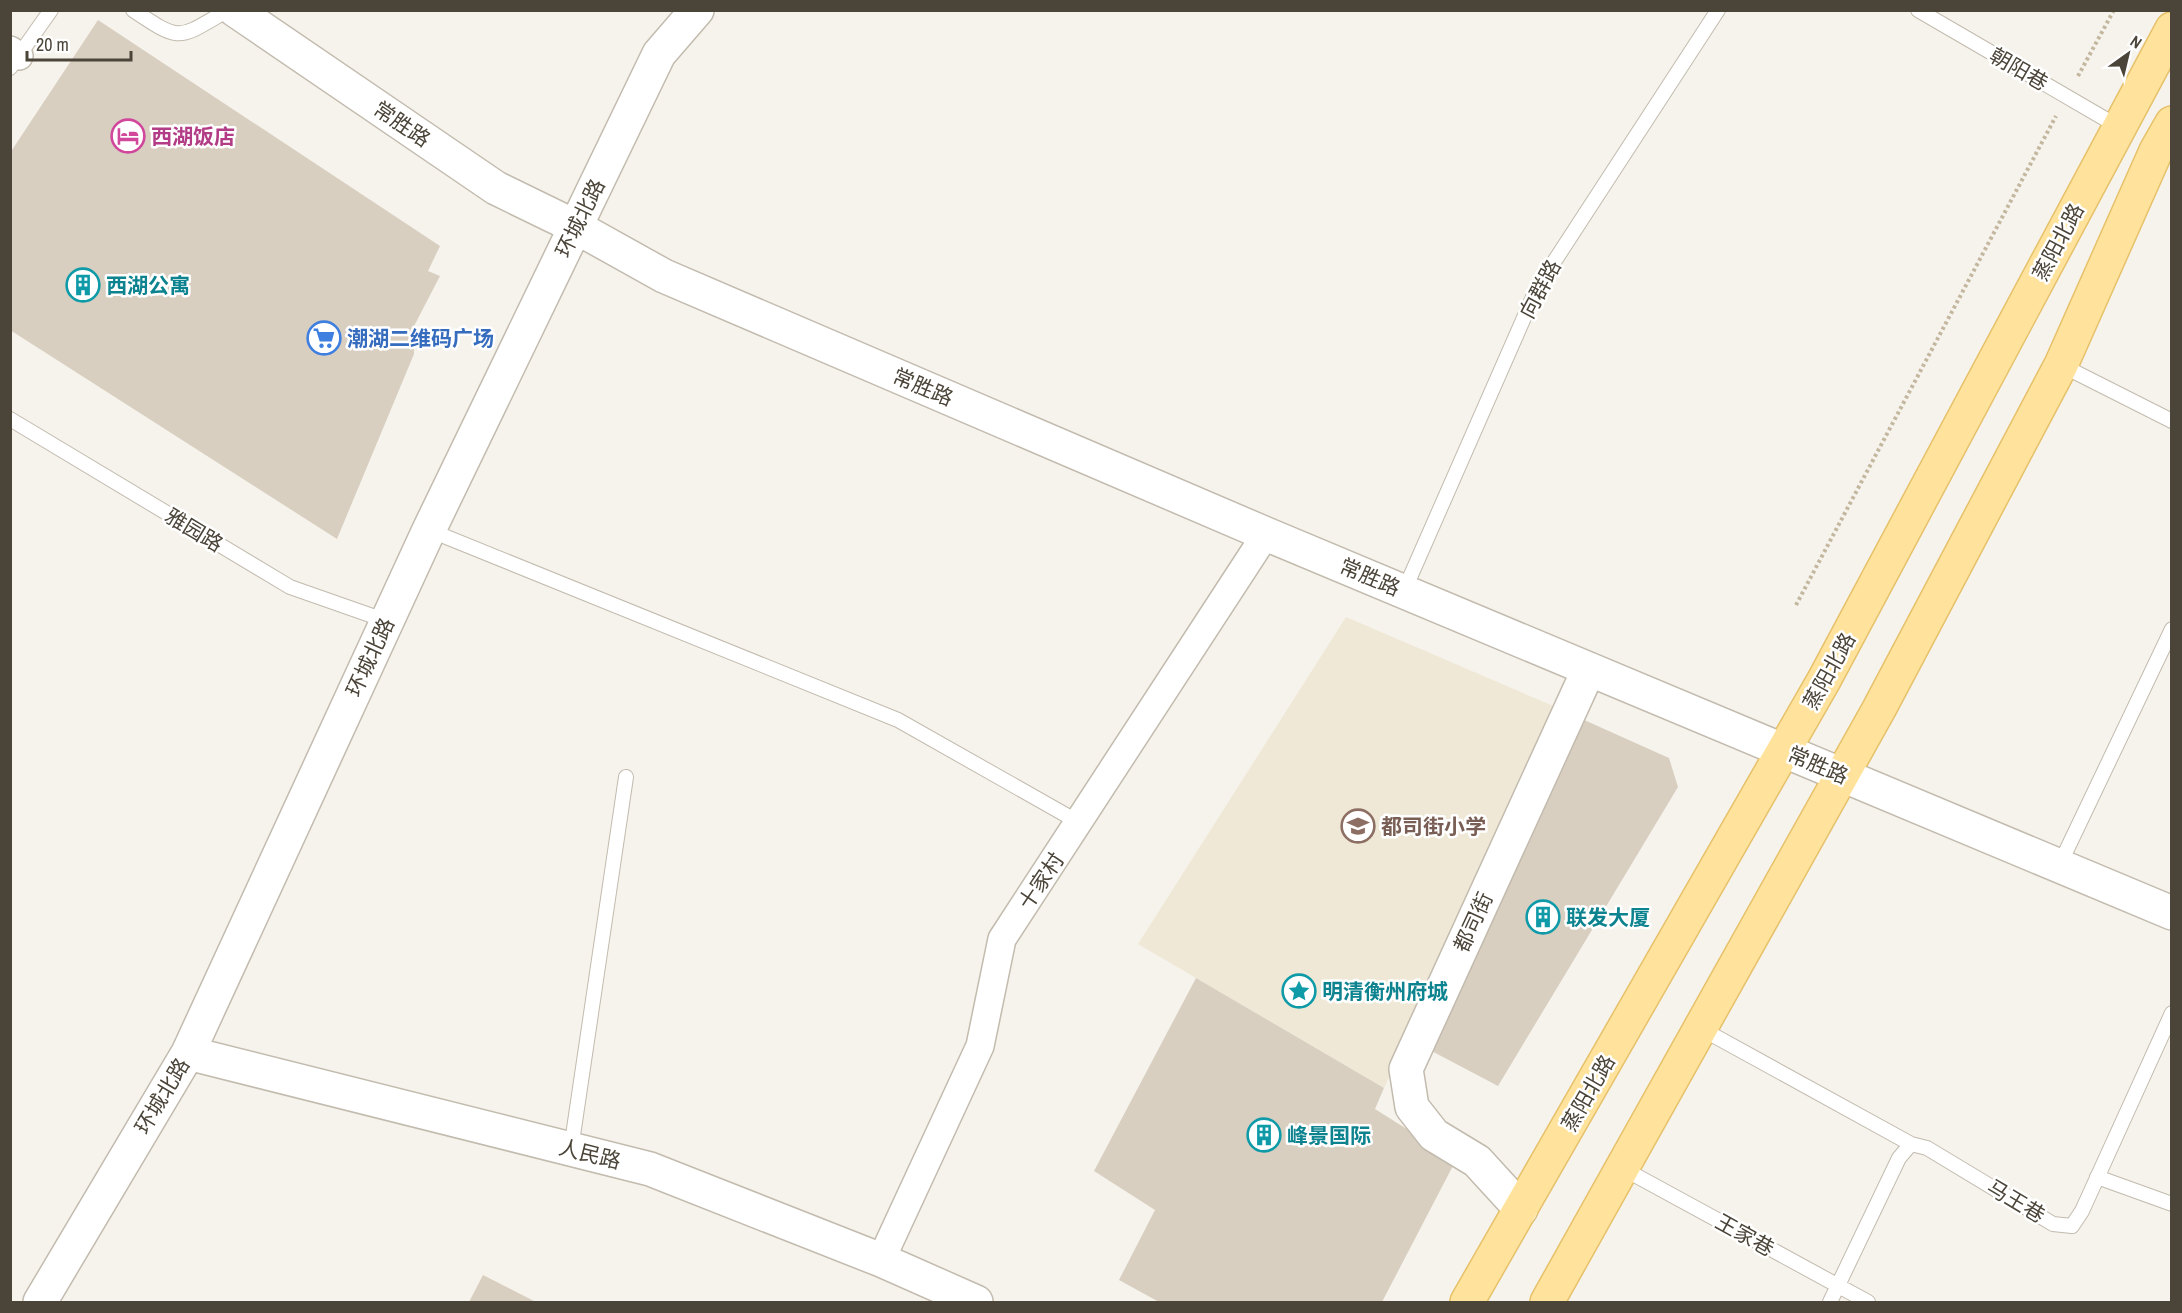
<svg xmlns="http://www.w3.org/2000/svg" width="2182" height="1313" viewBox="0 0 2182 1313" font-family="'Archivo Narrow','Noto Sans SC',sans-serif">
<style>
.education{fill:#efe8d6}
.building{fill:#d8cfc1}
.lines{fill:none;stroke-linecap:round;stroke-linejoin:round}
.service-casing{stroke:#c2bbae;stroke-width:16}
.minor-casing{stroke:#c2bbae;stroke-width:30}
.tertiary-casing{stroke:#c2bbae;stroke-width:36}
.primary-casing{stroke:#e6c16a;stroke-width:36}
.path{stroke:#c4b79f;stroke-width:4;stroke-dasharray:3 3;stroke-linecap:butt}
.service{stroke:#fff;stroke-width:14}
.minor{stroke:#fff;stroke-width:27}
.tertiary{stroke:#fff;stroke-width:33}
.primary{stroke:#ffe39c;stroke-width:33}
.labels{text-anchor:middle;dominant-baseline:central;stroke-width:5;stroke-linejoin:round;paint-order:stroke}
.street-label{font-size:21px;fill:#4b4439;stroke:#fff}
.hotel-label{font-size:21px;font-weight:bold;fill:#b23c85;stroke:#fff;text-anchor:start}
.culture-label{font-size:21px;font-weight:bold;fill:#0d838f;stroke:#fff;text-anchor:start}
.shop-label{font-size:21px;font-weight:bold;fill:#366cbe;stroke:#fff;text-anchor:start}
.education-label{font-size:21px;font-weight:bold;fill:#785e54;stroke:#fff;text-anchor:start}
</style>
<rect width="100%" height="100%" fill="#f6f3ec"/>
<path class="education" d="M1346,617L1558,708L1384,1088L1138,944Z"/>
<path class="building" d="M98,20L440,246L428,271L440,276L413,328L414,354L337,539L10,330V153Z
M1582,719L1669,758L1678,787L1498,1086L1424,1047Z
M1196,978L1384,1088L1375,1109L1456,1160L1382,1302H1159L1119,1280L1155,1210L1094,1171Z
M483,1275L536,1302H469Z"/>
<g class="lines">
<g class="service-casing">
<path id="service" d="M133,10C182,43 178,39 228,10
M1918,10L2119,127
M10,68L51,10
M2061,365L2172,421
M10,419L290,587L387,621
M429,530L898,720L1080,823
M1404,591L1537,288L1718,10
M2059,866L2172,629
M1700,1028L1911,1144
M571,1149L626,777
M1622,1168L1868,1302
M2097,1177L2172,1204
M1830,1302L1899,1158L1911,1144L1927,1148L2053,1224L2072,1226L2082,1211L2172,1013"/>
</g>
<g class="minor-casing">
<path id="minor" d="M10,50L19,56
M881,1260L980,1046L1002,939L1266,534"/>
</g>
<g class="tertiary-casing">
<path id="tertiary" d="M235,10L496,188L576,227L664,276L1266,534L2172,913
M188,1053L650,1169L881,1260L976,1302
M1521,1209L1477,1161L1434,1135L1412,1107L1406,1069L1589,669
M40,1302L188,1053L429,530L659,54L697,10"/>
</g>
<g class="primary-casing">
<path id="primary" d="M1467,1302L1824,680L2172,29
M1547,1302L1879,709L2061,365L2156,151L2172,123"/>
</g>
<path class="path" d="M2078,76L2114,10
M1796,605L2056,116"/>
<use href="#service" class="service"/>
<use href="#minor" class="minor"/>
<use href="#tertiary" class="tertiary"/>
<use href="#primary" class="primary"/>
</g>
<defs>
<g id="hotel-ring" transform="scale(1.725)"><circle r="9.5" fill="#fff" stroke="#d1479c" stroke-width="1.5"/><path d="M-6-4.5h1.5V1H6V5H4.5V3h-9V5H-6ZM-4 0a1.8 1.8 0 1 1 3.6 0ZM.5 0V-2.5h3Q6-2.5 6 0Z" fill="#d1479c"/></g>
<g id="building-ring" transform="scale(1.725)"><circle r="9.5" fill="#fff" stroke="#0f9aa8" stroke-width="1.5"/><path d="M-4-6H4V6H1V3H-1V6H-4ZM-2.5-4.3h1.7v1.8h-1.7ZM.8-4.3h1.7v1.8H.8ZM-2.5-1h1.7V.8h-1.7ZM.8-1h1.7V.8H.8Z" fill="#0f9aa8"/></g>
<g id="supermarket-ring" transform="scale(1.725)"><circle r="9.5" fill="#fff" stroke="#3f7fe0" stroke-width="1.5"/><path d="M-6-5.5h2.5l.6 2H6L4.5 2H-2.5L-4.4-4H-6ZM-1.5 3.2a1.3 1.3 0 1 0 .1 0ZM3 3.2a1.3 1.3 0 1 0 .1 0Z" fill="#3f7fe0"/></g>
<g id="school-ring" transform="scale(1.725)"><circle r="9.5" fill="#fff" stroke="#8d6e63" stroke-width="1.5"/><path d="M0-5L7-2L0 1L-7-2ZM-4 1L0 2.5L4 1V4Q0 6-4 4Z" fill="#8d6e63"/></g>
<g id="sight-ring" transform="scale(1.725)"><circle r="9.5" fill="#fff" stroke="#0f9aa8" stroke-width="1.5"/><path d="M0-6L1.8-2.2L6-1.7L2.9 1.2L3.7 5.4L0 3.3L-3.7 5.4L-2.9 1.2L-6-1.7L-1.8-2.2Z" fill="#0f9aa8"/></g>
</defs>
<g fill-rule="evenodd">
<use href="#hotel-ring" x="128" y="136"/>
<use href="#building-ring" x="83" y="285"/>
<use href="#supermarket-ring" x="324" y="338"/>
<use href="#school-ring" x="1358" y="826"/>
<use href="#building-ring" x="1543" y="917"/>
<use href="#sight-ring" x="1299" y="991"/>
<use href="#building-ring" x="1264" y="1135"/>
</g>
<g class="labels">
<g class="street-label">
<text transform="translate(2019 69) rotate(30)">朝阳巷</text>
<text transform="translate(402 124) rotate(34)">常胜路</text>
<text transform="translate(580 218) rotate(-64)">环城北路</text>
<text transform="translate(2058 242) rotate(-62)">蒸阳北路</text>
<text transform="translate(1540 289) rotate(-62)">向群路</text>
<text transform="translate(923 387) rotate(23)">常胜路</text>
<text transform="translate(194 530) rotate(31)">雅园路</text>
<text transform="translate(1370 577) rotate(23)">常胜路</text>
<text transform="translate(370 657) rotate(-65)">环城北路</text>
<text transform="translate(1829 671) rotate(-61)">蒸阳北路</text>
<text transform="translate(1818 765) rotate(23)">常胜路</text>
<text transform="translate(1041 881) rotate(-56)">十家村</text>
<text transform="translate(1473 922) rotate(-65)">都司街</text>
<text transform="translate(1588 1093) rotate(-60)">蒸阳北路</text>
<text transform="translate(162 1096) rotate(-59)">环城北路</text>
<text transform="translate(590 1154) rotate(14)">人民路</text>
<text transform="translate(2016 1201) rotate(31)">马王巷</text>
<text transform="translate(1745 1235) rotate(29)">王家巷</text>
</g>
<g class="hotel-label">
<text x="151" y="136">西湖饭店</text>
</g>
<g class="culture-label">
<text x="106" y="285">西湖公寓</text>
<text x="1566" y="917">联发大厦</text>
<text x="1322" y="991">明清衡州府城</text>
<text x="1287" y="1135">峰景国际</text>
</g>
<g class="shop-label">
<text x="347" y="338">潮湖二维码广场</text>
</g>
<g class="education-label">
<text x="1381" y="826">都司街小学</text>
</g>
</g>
<rect width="2182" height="1313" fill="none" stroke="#4b4439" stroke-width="24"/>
<g transform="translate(2128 54) rotate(34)" stroke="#ffffff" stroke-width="4.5" paint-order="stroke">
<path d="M0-4.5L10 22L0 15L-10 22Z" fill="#4b4439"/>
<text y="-9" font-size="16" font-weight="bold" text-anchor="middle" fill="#4b4439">N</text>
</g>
<path d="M27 51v9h104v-9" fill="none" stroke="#4b4439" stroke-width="3"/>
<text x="36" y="51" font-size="18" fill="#4b4439" stroke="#ffffff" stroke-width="4.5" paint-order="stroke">20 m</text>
</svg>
